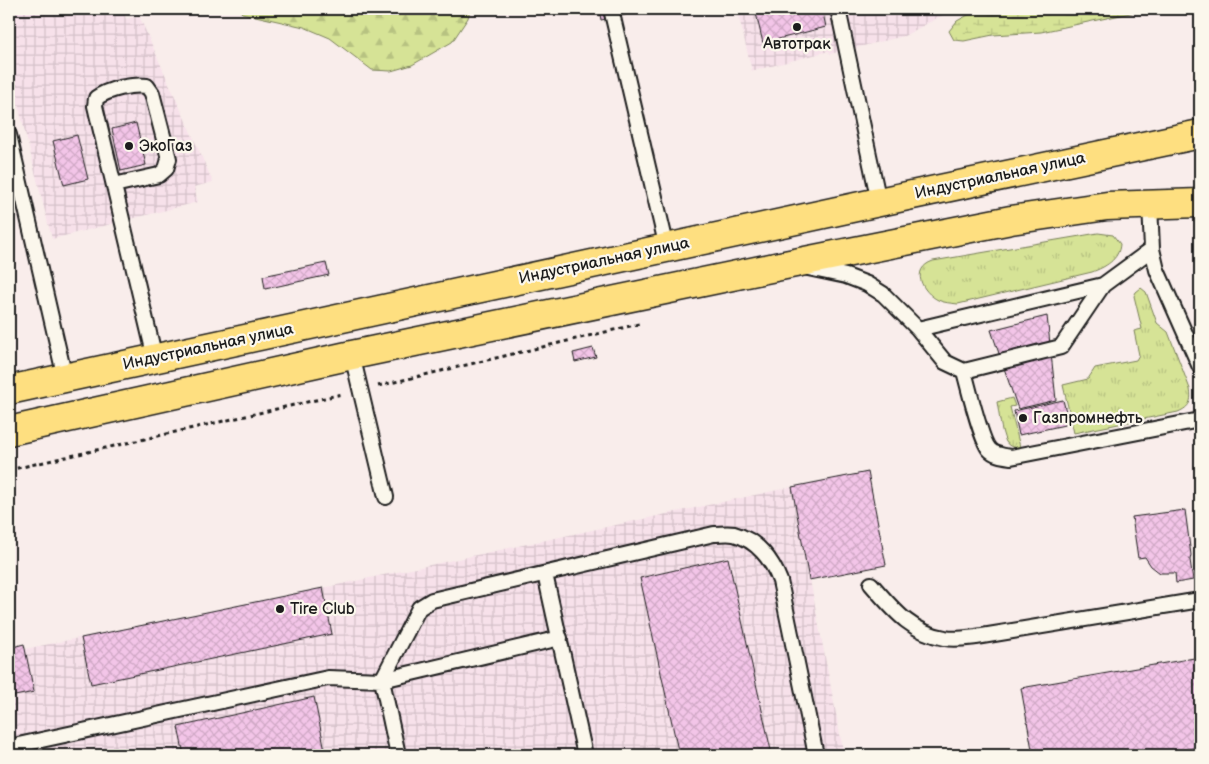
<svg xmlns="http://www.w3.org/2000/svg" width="1209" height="764" viewBox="0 0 1209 764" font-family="'Balsamiq Sans',sans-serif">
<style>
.industrial{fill:url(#industrial-grid)}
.grass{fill:url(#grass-tufts);stroke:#798059}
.forest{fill:url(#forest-firs);stroke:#798059}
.wetland{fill:url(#wetland-marsh);stroke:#798059}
.building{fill:url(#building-cross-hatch);stroke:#1c1c1c}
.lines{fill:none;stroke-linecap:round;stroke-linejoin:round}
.lane-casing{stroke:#1c1c1c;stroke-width:18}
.primary-casing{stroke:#1c1c1c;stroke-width:31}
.path{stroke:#1c1c1c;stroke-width:3;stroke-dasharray:4 4;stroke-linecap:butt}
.lane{stroke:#fbf7ec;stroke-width:14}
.primary{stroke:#fedf80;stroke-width:28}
.poi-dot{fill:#1c1c1c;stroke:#fbf7ec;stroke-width:2}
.labels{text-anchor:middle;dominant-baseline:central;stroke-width:4.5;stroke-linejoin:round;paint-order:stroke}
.poi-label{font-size:16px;fill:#1c1c1c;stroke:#fbf7ec;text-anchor:start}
.street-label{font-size:16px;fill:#1c1c1c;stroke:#fbf7ec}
</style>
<defs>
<pattern id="industrial-grid" width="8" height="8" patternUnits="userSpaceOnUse" patternTransform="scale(1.25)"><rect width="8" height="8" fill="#f7e1ea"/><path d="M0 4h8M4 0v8" fill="none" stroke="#d3c0c8"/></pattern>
<pattern id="grass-tufts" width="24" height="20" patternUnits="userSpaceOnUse" patternTransform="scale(1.25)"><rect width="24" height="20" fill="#d6e396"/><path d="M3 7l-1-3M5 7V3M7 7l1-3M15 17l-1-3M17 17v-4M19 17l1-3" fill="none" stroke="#b7c281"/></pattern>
<pattern id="forest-firs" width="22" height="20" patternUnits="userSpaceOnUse" patternTransform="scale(1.25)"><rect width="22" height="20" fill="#d6e396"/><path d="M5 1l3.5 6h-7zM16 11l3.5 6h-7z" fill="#b7c281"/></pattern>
<pattern id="wetland-marsh" width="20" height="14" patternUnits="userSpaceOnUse" patternTransform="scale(1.25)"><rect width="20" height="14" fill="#d6e396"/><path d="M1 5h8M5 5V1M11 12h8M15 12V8" fill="none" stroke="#b7c281"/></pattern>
<pattern id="building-cross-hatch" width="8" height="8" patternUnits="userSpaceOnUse" patternTransform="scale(1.25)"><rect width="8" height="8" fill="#f3c5e8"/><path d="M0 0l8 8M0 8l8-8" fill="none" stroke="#d0a9c6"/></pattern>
</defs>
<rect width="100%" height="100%" fill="#f9edeb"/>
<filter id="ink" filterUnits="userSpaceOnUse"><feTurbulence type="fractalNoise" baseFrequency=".02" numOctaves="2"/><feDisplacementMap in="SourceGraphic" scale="10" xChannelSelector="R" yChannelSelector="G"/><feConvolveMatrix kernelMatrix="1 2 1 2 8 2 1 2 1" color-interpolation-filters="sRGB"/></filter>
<g filter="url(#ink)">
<path class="industrial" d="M9,9H123L126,19L139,16L213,182L194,187L198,202L52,239L9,69Z
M737,9H954L904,36L830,54L829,51L752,71Z
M792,487L844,755H9V648L24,644L25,649L323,588Z"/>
<path class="grass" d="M1098,233L1113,235L1120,244C1119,260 1105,267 1092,272L958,304C951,303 944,303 938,300C922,292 910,269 933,261Z
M1141,288L1146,292L1157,323L1168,332L1190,389C1192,401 1190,407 1178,412L1074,433L1063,385L1088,379L1095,368L1136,360L1139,355L1134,331L1142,329L1134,296L1136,292Z
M1012,398L1015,406L1010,407L1020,447C1014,448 1009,447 1006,442C1001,432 999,413 997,402Z"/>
<path class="forest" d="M238,9H470L468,18L452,42L412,65L391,71L372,70L330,38L304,27L242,13Z"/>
<path class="wetland" d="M979,9H1149L1041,32L993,35L964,41L954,40L949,31L957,21Z"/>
<path class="building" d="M599,9H637L638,12L601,20Z
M755,9H822L826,27L763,43Z
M136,123L146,165L121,171L112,129Z
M77,135L88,179L64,185L53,141Z
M326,263L329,275L265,289L263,276Z
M1047,316L1056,400L1018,409L991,330Z
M593,348L596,357L575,362L573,353Z
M1063,400L1069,424L1019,435L1014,411Z
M868,472L886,565L809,580L792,487Z
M1185,510L1191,555L1190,560L1193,580L1176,583L1175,573H1160L1151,566L1145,557L1138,558L1132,517Z
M728,558L772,755H679L640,578Z
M323,588L332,634L91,684L81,638Z
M24,644L34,692L10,697L9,648Z
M1200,657V747L1151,755H1033L1021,688Z
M314,697L326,755H184L178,727Z"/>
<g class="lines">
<g class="lane-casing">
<path id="lane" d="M611,9L667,248
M838,9L879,202
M9,135L65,378
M114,185L159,175L166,169L169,159L152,93L147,86C131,84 109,89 96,98L95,106L155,358
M1150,204L1152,249L1157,270L1200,367
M808,268L846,276L867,284L883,294L918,329L945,362L964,371L1061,347L1103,285L1152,249
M918,329L1103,285
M352,355L386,497
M964,371C968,386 981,440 989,449C994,455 1004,456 1011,457L1200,420
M545,574L585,755
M871,584C893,609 910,632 945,638C955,640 967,638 976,637L1200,600
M9,747L328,678L382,680L560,638
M398,755L382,680L419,608L432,600L714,534C720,534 728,533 734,534C757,540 772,560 780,581L816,755"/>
</g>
<g class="primary-casing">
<path id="primary" d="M9,390L879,202L1200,134
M9,431L352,355L785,265L1011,220L1107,206L1200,203"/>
</g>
<path class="path" d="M378,386L639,324
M9,470L342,394"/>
<use href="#lane" class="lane"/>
<use href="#primary" class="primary"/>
</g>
</g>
<g class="poi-dot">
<circle cx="797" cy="27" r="5"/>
<circle cx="129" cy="146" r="5"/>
<circle cx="1023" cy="418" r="5"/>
<circle cx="280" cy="609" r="5"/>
</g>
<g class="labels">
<g class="poi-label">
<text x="797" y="44" text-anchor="middle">Автотрак</text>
<text x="139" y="146">ЭкоГаз</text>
<text x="1033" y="418">Газпромнефть</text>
<text x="290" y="609">Tire Club</text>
</g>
<g class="street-label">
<text transform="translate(1000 176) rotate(-12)">Индустриальная улица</text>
<text transform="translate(604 261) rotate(-12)">Индустриальная улица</text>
<text transform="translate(208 347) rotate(-12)">Индустриальная улица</text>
</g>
</g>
<rect width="1209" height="764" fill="none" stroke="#fbf7ec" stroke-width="30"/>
<rect x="15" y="15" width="1179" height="734" fill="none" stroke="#1c1c1c" stroke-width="2" filter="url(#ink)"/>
</svg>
